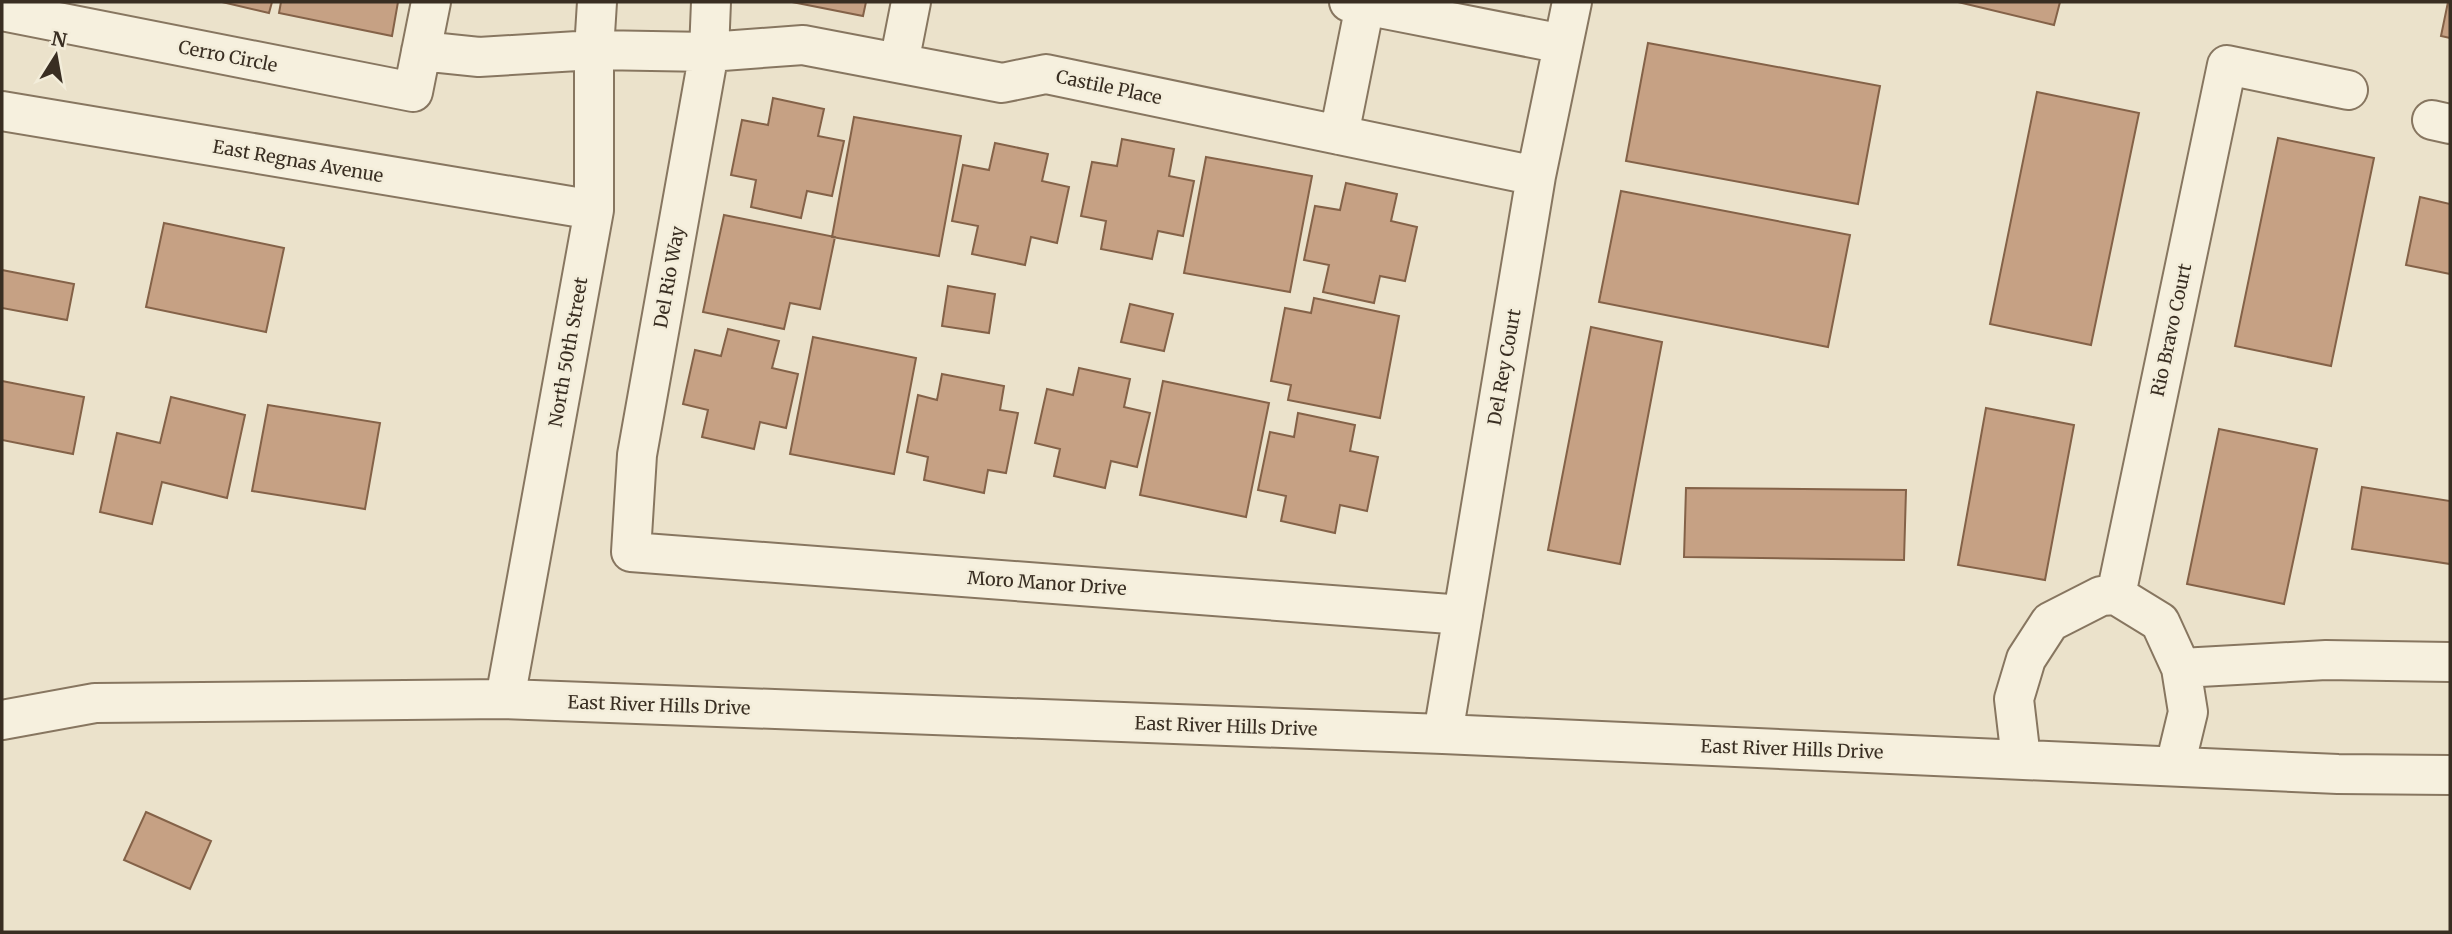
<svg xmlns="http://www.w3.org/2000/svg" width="2452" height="934" viewBox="0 0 2452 934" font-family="Merriweather,serif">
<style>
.building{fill:#c6a184;stroke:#846248;stroke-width:2}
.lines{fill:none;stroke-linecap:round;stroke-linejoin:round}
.minor-casing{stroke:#877660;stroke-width:42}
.minor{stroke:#f6f0de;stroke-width:38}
.labels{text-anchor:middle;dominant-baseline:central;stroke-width:5;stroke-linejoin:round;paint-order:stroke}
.street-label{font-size:18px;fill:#392e22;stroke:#f3edda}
</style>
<rect width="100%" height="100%" fill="#ebe2cb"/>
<path class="building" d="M222,2H272L269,13Z
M281,2H398L392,36L279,13Z
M792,2H866L863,16Z
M1958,2H2060L2054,25Z
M2448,2H2450V38L2441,36Z
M1648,43L1880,86L1858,204L1626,161Z
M2037,92L2139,113L2091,345L1990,324Z
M773,98L824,109L818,136L844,141L832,196L807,191L801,218L751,207L756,180L731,175L742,120L768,125Z
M854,117L961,136L939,256L832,237Z
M2278,138L2374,158L2331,366L2235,346Z
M1122,139L1174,149L1169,176L1194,181L1183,236L1158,231L1152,259L1101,249L1106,221L1081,216L1092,162L1117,166Z
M995,143L1048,154L1042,181L1069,187L1057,243L1031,237L1025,265L972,254L978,226L952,221L963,165L989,170Z
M1206,157L1312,176L1290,292L1184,273Z
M1346,183L1397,194L1391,221L1417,227L1405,281L1380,276L1374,303L1323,292L1329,265L1304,260L1315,206L1340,210Z
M1621,191L1850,235L1828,347L1599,302Z
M2420,197L2450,204V274L2406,265Z
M724,215L835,237L820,309L790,303L784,329L703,312Z
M164,223L284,248L266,332L146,307Z
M2,270L74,284L67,320L2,308Z
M948,286L995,294L989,333L942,326Z
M1314,298L1399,316L1380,418L1288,400L1291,385L1271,381L1285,308L1311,313Z
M1130,304L1173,314L1164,351L1121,342Z
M1591,327L1662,342L1620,564L1548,550Z
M728,329L779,341L772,368L798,374L786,428L760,422L754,449L702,437L708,410L683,404L695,350L721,356Z
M813,337L916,358L894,474L790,454Z
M1079,368L1130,379L1124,407L1150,413L1137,467L1111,461L1105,488L1054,476L1060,449L1035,443L1047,389L1073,395Z
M942,374L1004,386L1000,410L1018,413L1006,473L988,470L984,493L924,480L928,457L907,452L918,395L937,400Z
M2,381L84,397L73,454L2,440Z
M1163,381L1269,403L1246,517L1140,495Z
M171,397L245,415L227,498L162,482L152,524L100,512L117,433L160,443Z
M268,405L380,423L365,509L252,491Z
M1986,408L2074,425L2045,580L1958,565Z
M1298,413L1355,425L1350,451L1378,457L1367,511L1340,505L1335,533L1281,521L1286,496L1258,490L1270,432L1294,437Z
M2219,429L2317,449L2284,604L2187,584Z
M2362,487L2450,501V564L2352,549Z
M1686,488L1906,490L1904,560L1684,557Z
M146,812L211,841L190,889L124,860Z"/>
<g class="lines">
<g class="minor-casing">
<path id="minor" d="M711,2L709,52L637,455L631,552L1463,615
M1349,2L1563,44
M2,11L413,92L431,2
M421,51L479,57L594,50L709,52L803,45L1002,83L1046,74L1536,176
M899,63L911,2
M2,111L594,210
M2432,120L2450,124
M1339,135L1365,5
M2116,595L2227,65L2348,90
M2181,668L2326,660L2450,662
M505,699L594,210V50L597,2
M2,720L95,703L505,699L1443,734L2338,774L2450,775
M1443,734L1536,176L1572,2
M2021,759L2014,699L2026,659L2050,622L2101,596L2116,595L2160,622L2181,668L2188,712L2175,766"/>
</g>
<use href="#minor" class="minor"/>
</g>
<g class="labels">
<g class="street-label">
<text transform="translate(228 56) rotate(11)">Cerro Circle</text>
<text transform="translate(1109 87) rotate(12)">Castile Place</text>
<text transform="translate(298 161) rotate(10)">East Regnas Avenue</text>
<text transform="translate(669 277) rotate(-80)">Del Rio Way</text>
<text transform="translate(2171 330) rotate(-78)">Rio Bravo Court</text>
<text transform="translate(568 352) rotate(-80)">North 50th Street</text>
<text transform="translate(1504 367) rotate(-80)">Del Rey Court</text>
<text transform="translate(1047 583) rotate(4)">Moro Manor Drive</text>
<text transform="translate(659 705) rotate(2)">East River Hills Drive</text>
<text transform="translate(1226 726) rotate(2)">East River Hills Drive</text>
<text transform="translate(1792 749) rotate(2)">East River Hills Drive</text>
</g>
</g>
<rect width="2452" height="934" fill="none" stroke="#392e22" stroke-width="7"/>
<g transform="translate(56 56) rotate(11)" stroke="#f3edda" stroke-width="5" paint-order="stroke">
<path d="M0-5L12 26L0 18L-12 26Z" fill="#392e22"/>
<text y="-10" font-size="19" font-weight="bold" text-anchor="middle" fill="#392e22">N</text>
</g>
</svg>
